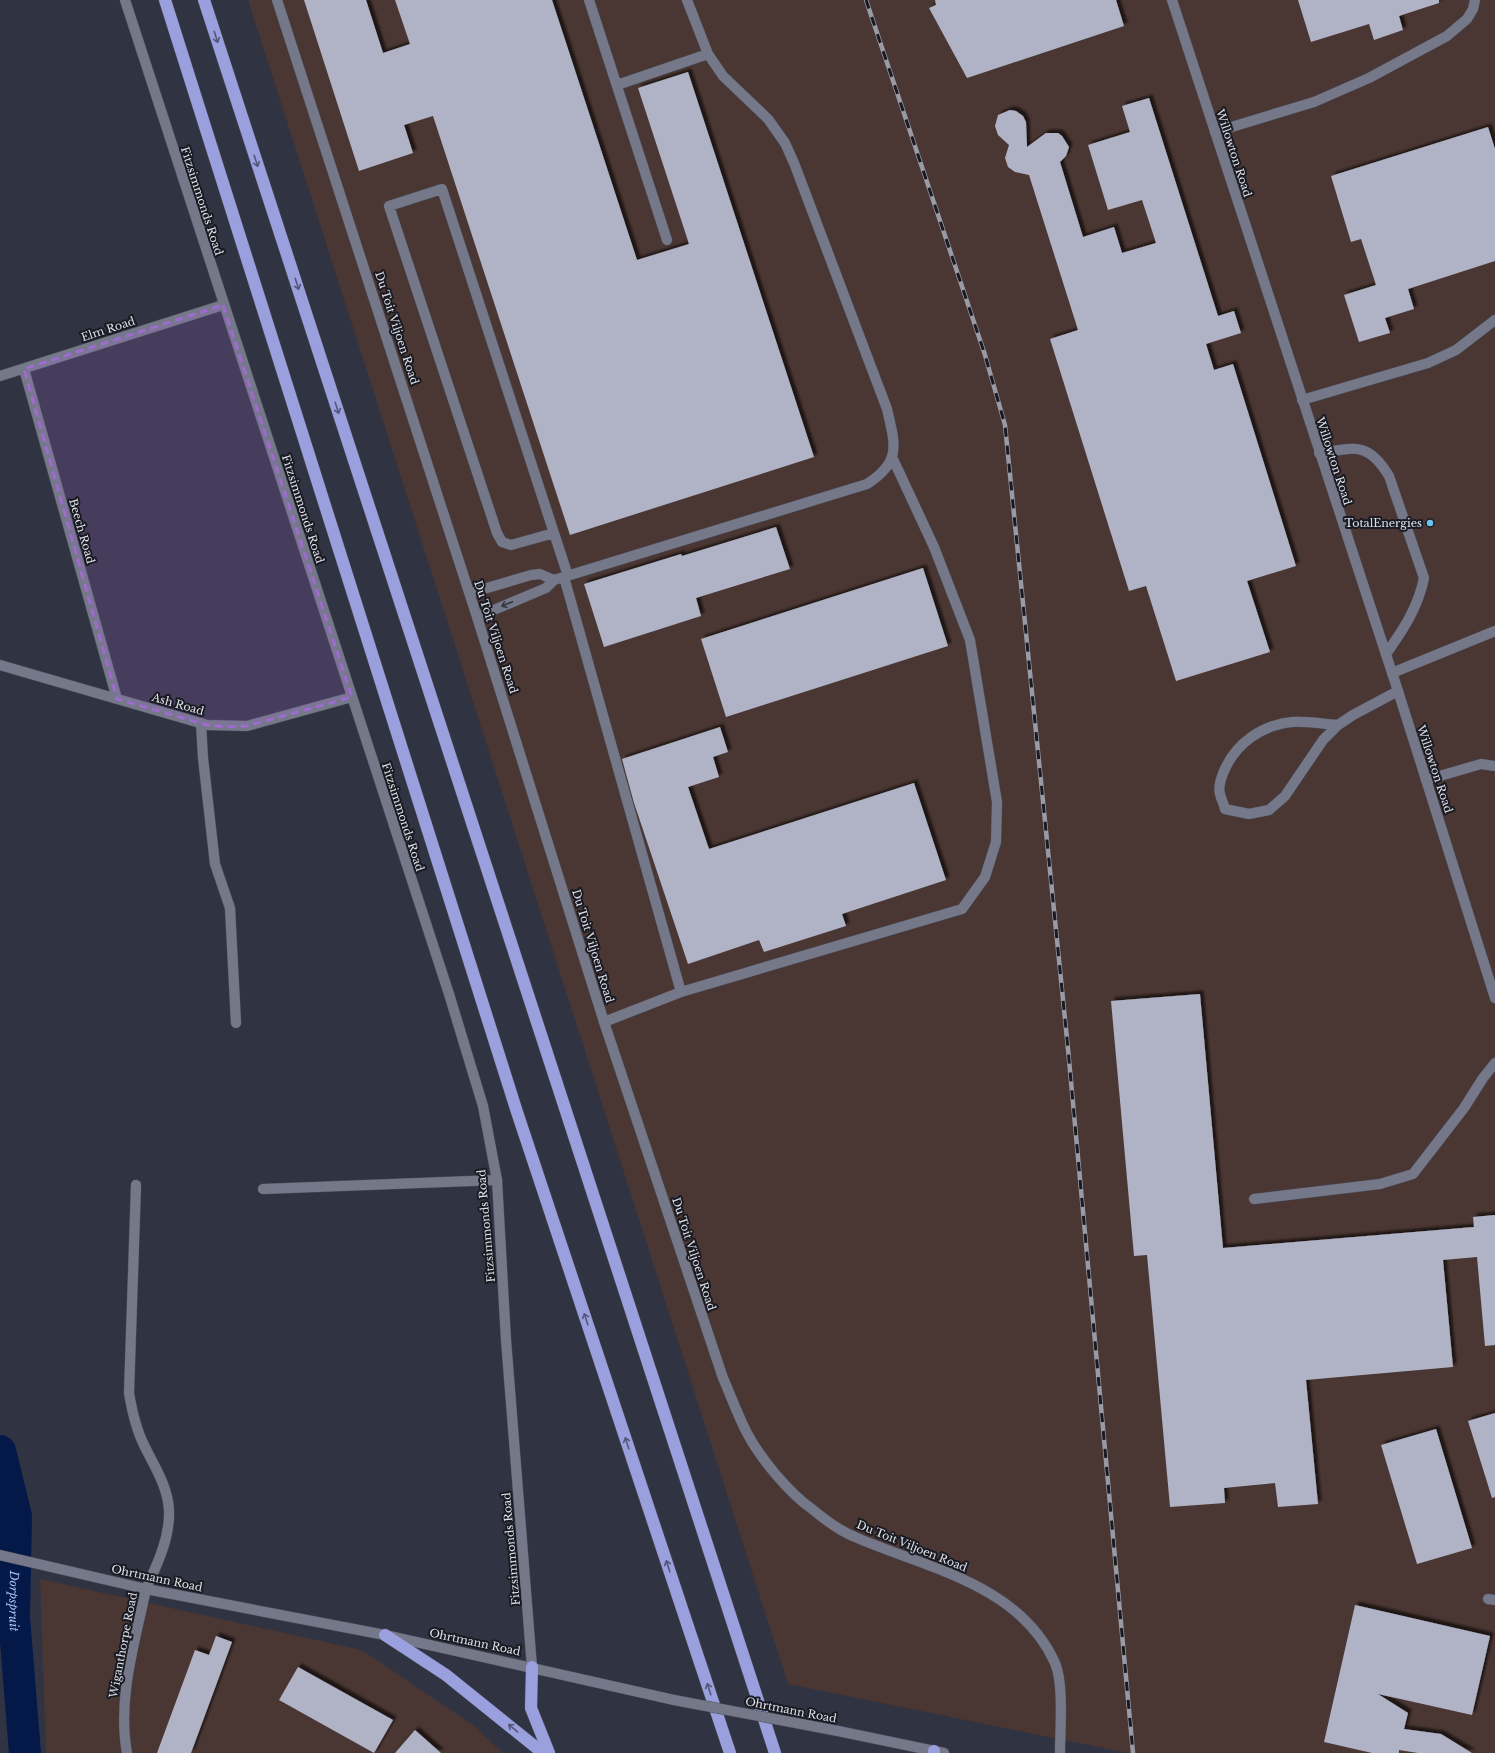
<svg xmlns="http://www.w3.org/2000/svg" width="1495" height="1753" viewBox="0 0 1495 1753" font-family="'Libre Baskerville',serif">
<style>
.industrial{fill:#4a3632}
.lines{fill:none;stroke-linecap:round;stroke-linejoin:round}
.river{stroke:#051949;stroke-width:32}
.building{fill:#afb3c5;filter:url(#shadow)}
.service-casing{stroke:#4c4e5b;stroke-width:11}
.minor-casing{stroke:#4c4e5b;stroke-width:11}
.secondary-casing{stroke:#4c4e5b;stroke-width:11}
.motorway-casing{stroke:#4c4e5b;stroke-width:13}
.service{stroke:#747889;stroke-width:10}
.minor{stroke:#747889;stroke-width:10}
.secondary{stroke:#747889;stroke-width:10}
.motorway{stroke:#9aa0de;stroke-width:12}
.rail-casing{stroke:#989aa6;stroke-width:4.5}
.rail{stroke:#1a1b22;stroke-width:3;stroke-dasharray:9;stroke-linecap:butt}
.secondary-bridge-casing{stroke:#4c4e5b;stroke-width:11;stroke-linecap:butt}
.secondary-bridge{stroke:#747889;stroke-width:10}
.oneway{stroke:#545777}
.oneway2{stroke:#353741}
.marked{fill:#9e6bce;fill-opacity:0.2;stroke:#9e6bce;stroke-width:3;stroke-dasharray:8 5;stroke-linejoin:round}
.poi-dot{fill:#69c4f0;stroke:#1a1b22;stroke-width:1.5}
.labels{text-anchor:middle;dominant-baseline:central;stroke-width:4;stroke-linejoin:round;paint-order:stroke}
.street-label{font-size:11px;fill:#dfe1eb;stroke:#1a1b22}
.poi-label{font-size:11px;fill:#dfe1eb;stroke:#1a1b22;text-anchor:end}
.water-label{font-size:12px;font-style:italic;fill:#a7c0f1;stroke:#1a1b22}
</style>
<defs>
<filter id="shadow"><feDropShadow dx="3.5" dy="-3.5" stdDeviation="1" flood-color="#0009"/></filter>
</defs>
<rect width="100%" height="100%" fill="#303342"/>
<path class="industrial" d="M248,0H1495V1753H1128L788,1684Z
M40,1579L362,1650L473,1725L503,1753H46Z"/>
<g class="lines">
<path class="river" id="s1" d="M0,1451L16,1516L14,1617L25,1753"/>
</g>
<path class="building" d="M304,0H366L383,53L410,44L395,0H552L637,260L689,244L638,88L688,72L814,457L570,535L433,116L404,125L413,153L359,171Z
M935,0H1116L1124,26L967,78L929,8L936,5Z
M1298,0H1439V3L1399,16L1403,30L1374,40L1369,24L1311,42Z
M1149,98L1218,316L1234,311L1241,333L1206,344L1214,370L1233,364L1296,566L1247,581L1270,652L1176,681L1146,586L1129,591L1050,339L1078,330L1029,175L1015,172L1008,167L1005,158L1009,145L998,135L995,126L998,115L1010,110L1016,111L1023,116L1026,122L1027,147L1046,133H1058L1062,136L1069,147L1066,156L1060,162L1083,237L1114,227L1122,253L1156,243L1142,200L1108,210L1088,145L1130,132L1122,106Z
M1488,127L1495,149V261L1408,289L1414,309L1385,318L1390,333L1359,342L1344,295L1376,285L1361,239L1351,242L1331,176Z
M776,527L790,569L696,598L701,616L604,647L584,584L681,554L682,556Z
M923,568L948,646L726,717L701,639Z
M720,727L728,752L713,757L719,777L688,787L709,849L914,783L946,880L842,914L846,926L764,952L759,940L688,964L634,803L622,759Z
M1200,994L1223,1248L1474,1227L1473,1217L1495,1215V1345L1485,1346L1477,1257L1443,1260L1453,1367L1306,1380L1318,1504L1278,1507L1275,1483L1224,1488L1225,1503L1170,1507L1147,1255L1134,1256L1111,1001Z
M1495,1413V1497L1492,1498L1468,1421Z
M1436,1429L1472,1548L1417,1564L1381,1445Z
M1355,1605L1490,1636L1472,1715L1378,1694L1408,1713L1404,1729L1441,1734L1472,1753H1418L1399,1750V1753H1372L1324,1742Z
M216,1636L232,1642L191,1753H157L195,1650L209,1655Z
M298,1667L393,1720L374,1753L279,1700Z
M415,1730L441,1753H395Z"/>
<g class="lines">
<g class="service-casing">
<path id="service" d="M589,0L667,240
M617,85L708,54
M1215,132L1314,102L1369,78L1447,36L1467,19L1473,9L1475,0
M1302,400L1428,363L1456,350L1495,320
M1319,453C1355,448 1368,441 1389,476L1424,578C1418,608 1403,630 1386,654
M554,533L511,545L502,542L497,533L389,206L442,189L568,576
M564,577L681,992L962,909L985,877L996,842L997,802L970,640L934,547L893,459
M470,593L531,575L540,574L554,580
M477,617L546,588L554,580L867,484C902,462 895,444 887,409L794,163L785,143L768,119L723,76L708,54L687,0
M1392,673L1495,631
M201,723L203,758L215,864L230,908L236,1023
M1338,725C1324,724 1307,721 1292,722C1262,725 1236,743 1224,771C1221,778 1218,787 1220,794C1221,799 1224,804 1225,809L1249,814L1269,810L1285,796L1323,740L1338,725L1353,715L1398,691
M1426,780L1481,764L1495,766
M604,1022L681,992
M136,1185L129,1393C132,1411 136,1429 144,1445C154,1466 168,1486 169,1511C170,1538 157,1565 146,1589
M263,1189L497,1180
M1254,1199L1380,1184L1413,1174L1464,1108L1483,1078L1495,1063
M1488,1599L1495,1600"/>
</g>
<g class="minor-casing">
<path id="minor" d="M125,0L449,994L483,1106L497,1180L506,1340L532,1667
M277,0L477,617L604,1022L723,1378C731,1396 738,1416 747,1433C760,1458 789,1493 812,1509C824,1519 840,1531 855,1537C926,1568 1020,1584 1055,1663C1064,1684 1060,1729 1060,1753
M1172,0L1398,691L1495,998
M24,369L117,699
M0,376L223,305
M0,665L207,725L247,726L352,697
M127,1753C117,1699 135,1642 146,1589"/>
</g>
<g class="secondary-casing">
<path id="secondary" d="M0,1555L146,1589L385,1635L674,1700
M838,1731L944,1753"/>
</g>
<g class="motorway-casing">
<path id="motorway" d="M165,0L517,1112L730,1753
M204,0L775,1753
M385,1635L446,1675L543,1753
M532,1667L531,1708L549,1753
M934,1751V1753"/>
</g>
<use href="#service" class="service"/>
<use href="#minor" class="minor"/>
<use href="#secondary" class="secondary"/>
<use href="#motorway" class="motorway"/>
<g class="rail-casing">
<path id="rail" d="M866,0L985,355L1005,425L1068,1049L1133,1753"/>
</g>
<use href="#rail" class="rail"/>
<g class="secondary-bridge-casing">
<path id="secondary-bridge" d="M674,1700L838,1731"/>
</g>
<use href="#secondary-bridge" class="secondary-bridge"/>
</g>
<defs><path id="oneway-shaft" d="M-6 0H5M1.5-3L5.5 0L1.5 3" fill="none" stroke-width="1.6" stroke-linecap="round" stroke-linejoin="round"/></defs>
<g class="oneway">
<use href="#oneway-shaft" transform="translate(216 37) rotate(72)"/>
<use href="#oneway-shaft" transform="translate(256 161) rotate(72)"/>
<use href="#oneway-shaft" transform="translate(297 284) rotate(72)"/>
<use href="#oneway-shaft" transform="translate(337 408) rotate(72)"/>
<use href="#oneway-shaft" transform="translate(586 1319) rotate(-108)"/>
<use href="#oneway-shaft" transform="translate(627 1443) rotate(-108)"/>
<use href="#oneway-shaft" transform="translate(668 1566) rotate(-108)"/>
<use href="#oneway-shaft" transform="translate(709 1689) rotate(-108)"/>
<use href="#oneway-shaft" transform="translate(513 1728) rotate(-140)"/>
</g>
<use class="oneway2" href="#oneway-shaft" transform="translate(507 604) rotate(157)"/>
<path class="marked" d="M223,305L352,697L247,726L225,727L207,725L117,699L24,369Z"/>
<circle class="poi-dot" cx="1430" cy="523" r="4"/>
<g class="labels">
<g class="street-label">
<text transform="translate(1234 153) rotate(72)">Willowton Road</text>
<text transform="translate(202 201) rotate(72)">Fitzsimmonds Road</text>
<text transform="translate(397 328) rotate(72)">Du Toit Viljoen Road</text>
<text transform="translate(108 329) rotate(-18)">Elm Road</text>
<text transform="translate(1334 461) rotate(72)">Willowton Road</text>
<text transform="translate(303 509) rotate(72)">Fitzsimmonds Road</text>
<text transform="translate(82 531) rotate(74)">Beech Road</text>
<text transform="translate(496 637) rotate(72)">Du Toit Viljoen Road</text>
<text transform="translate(178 704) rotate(16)">Ash Road</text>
<text transform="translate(1435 769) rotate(72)">Willowton Road</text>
<text transform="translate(403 817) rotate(72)">Fitzsimmonds Road</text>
<text transform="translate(593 946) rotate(73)">Du Toit Viljoen Road</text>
<text transform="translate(486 1226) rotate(-95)">Fitzsimmonds Road</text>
<text transform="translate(694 1254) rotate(72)">Du Toit Viljoen Road</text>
<text transform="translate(912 1546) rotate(22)">Du Toit Viljoen Road</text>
<text transform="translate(511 1549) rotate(-95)">Fitzsimmonds Road</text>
<text transform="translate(157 1578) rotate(12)">Ohrtmann Road</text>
<text transform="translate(475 1642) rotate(12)">Ohrtmann Road</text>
<text transform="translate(123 1645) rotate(-79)">Wiganthorpe Road</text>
<text transform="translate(791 1710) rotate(11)">Ohrtmann Road</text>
</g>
<g class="poi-label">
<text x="1422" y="523">TotalEnergies</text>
</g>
<g class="water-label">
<text stroke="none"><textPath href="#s1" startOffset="152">Dorpspruit</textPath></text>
</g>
</g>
</svg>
